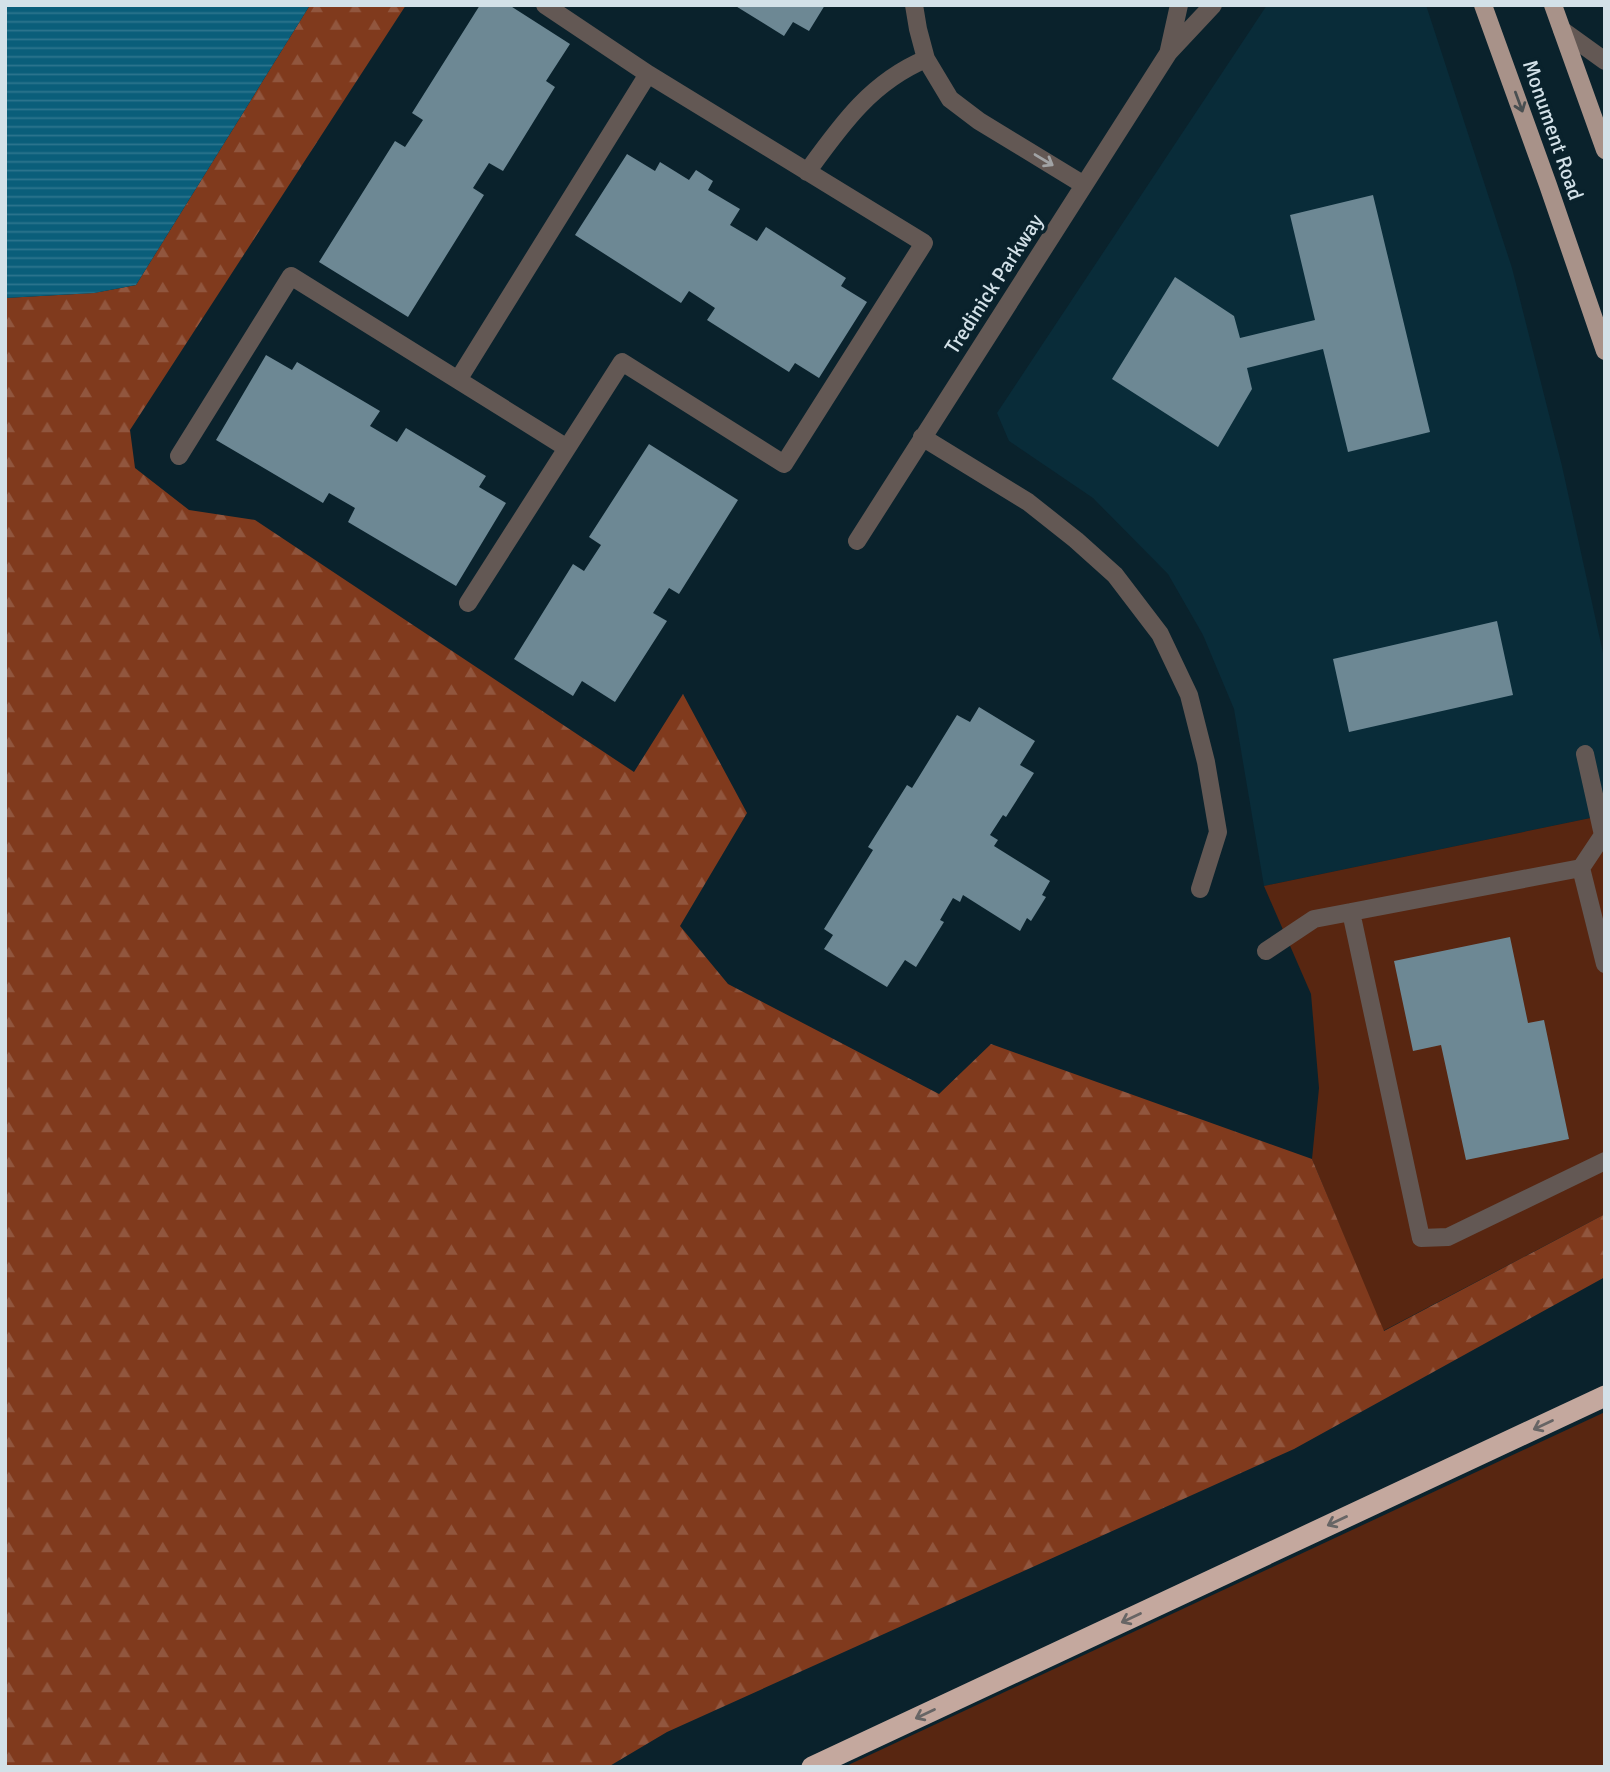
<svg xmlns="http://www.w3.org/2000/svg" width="1610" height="1772" viewBox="0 0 1610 1772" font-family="Signika,sans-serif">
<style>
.built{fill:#092c39}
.green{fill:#582611}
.forest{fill:url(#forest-firs)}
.water{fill:url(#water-rules)}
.building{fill:#6d8894}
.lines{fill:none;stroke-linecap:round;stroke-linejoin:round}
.minor{stroke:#635854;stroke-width:18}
.major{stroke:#a89289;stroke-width:18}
.highway{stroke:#c4a89e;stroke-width:21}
.oneway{stroke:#494f51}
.oneway2{stroke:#a1a3a5}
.oneway3{stroke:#676565}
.labels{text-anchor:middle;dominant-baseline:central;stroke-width:7;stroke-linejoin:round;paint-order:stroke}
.street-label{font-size:21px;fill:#d3e1e8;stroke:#0a222c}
</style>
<defs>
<pattern id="forest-firs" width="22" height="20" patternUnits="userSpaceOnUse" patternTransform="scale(1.75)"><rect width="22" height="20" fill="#803a1d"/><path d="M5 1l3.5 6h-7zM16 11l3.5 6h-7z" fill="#91563e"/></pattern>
<pattern id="water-rules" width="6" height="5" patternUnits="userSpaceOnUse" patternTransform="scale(1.75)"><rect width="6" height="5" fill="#0a5e7a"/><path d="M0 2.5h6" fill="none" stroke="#2d758d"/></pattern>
</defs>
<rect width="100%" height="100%" fill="#0a222c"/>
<path class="built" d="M1267,5H1426L1512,268L1562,466L1605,662V815L1264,886L1234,709L1203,635L1168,574L1093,498L1009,441L997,413Z"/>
<path class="green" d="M1605,815V1214L1383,1331L1312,1159L1319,1088L1311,994L1264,886Z
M1605,1412V1767H844Z"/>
<path class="forest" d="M310,5H406L130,430L135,468L189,510L255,520L634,772L683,694L747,813L680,926L728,984L939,1094L991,1044L1312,1159L1384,1331L1605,1214V1277L1294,1449L667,1732L608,1767H5V298L94,293L136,285Z"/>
<path class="water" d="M5,5H310L136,285L94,293L5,298Z"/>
<path class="building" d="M480,5H509L570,44L546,81L555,87L503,171L489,163L473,188L484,195L408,317L319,262L395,141L405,147L423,120L412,113Z
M734,5H825L809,31L793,22L784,36Z
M627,154L655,171L660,162L689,180L696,170L713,181L708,190L740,209L730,225L757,241L766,227L846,278L841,286L867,302L819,378L795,363L789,372L707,320L715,308L689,291L681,303L575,235Z
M1373,195L1430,432L1348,452L1323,349L1247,368L1252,389L1218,447L1112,379L1175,277L1234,316L1240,338L1315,320L1290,215Z
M266,355L292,370L297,362L380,411L370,426L397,442L406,428L486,476L479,487L506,503L456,586L348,522L355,508L329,493L323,503L216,440Z
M649,444L738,500L679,594L669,588L653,613L667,621L615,702L582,681L573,696L514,659L573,564L584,571L601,545L589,537Z
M1497,621L1513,695L1349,732L1333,659Z
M979,707L1035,741L1020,765L1034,773L1006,817L1003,815L990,835L998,840L994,846L1050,881L1042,895L1046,897L1031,921L1027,918L1020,931L963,895L960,902L953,898L940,920L944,922L916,967L905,960L887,987L824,949L833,935L824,929L873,850L868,847L907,785L912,788L957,715L970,722Z
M1510,937L1528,1023L1544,1020L1569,1139L1466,1160L1441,1045L1413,1051L1394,961Z"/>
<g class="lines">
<path class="minor" d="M914,5L918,29L926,59L950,99L979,121L1084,185
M1562,30L1605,61
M1169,50L1179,5
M807,172C841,125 871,82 926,59
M458,380L648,74
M922,437L1028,502L1076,540L1115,575L1160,634L1189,695L1206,762L1218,832L1200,889
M179,456L291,276L567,448
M857,541L1169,52L1213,5
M468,603L622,362L784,464L924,243L648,74L545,5
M1585,754L1603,835L1581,868L1605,964
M1351,912L1581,868
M1266,951L1314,919L1351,912L1421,1238L1448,1237L1605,1161"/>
<path class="major" d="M1483,5L1548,185L1605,351
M1553,5L1605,150"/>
<path class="highway" d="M812,1767L1605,1396"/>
</g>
<defs><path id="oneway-shaft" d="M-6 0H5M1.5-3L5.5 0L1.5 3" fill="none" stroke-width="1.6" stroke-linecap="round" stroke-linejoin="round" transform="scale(1.75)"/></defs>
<use class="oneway" href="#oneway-shaft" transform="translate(1519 102) rotate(70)"/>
<use class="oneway2" href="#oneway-shaft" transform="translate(1044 160) rotate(31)"/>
<g class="oneway3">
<use href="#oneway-shaft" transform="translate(1543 1425) rotate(155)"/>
<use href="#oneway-shaft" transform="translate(1337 1521) rotate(155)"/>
<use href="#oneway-shaft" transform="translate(1131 1618) rotate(155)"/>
<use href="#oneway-shaft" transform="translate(925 1714) rotate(155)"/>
</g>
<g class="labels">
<g class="street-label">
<text transform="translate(1553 130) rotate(71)">Monument Road</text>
<text transform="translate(994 284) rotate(-57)">Tredinick Parkway</text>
</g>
</g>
<rect width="1610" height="1772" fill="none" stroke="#d3e1e8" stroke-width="14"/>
</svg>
